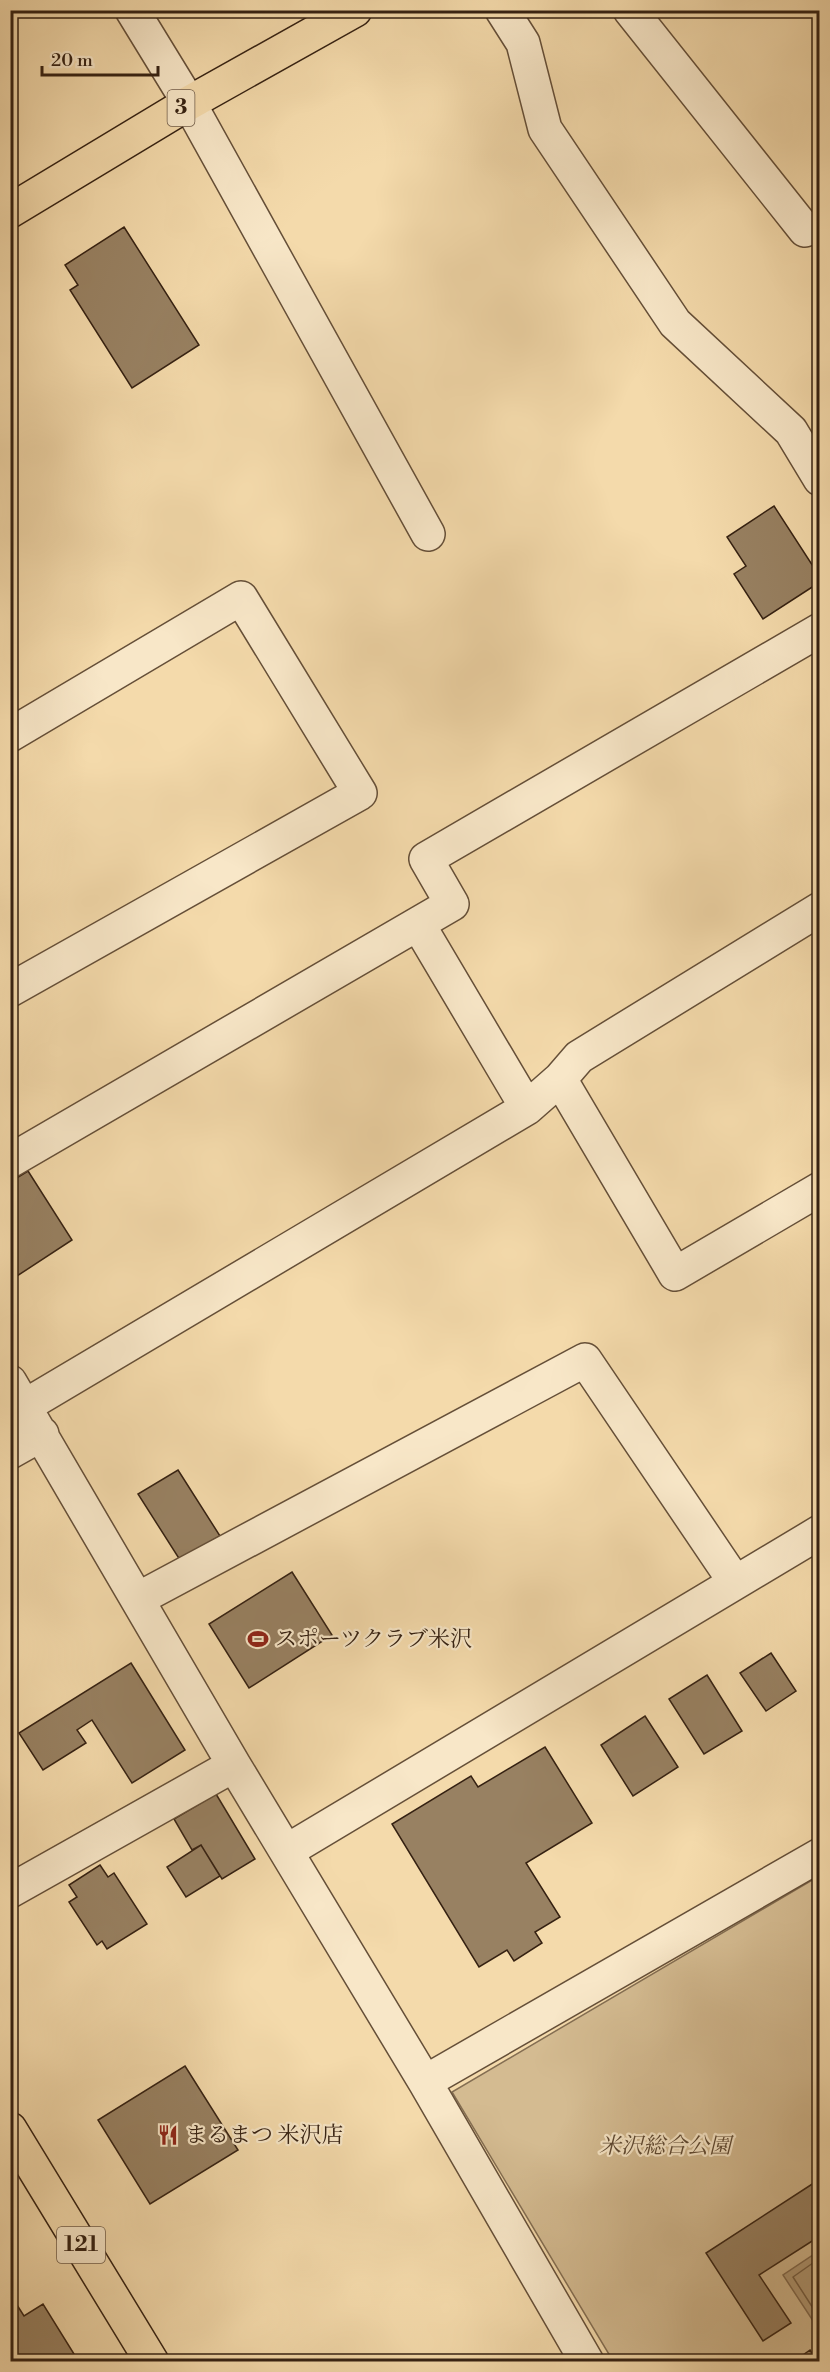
<svg xmlns="http://www.w3.org/2000/svg" width="830" height="2372" viewBox="0 0 830 2372" font-family="'Libre Bodoni','Noto Serif JP',serif">
<style>
.green{fill:#d4bb91;stroke:#846e52;stroke-width:1.5}
.water{fill:#b39b77;stroke:#816a4f;stroke-width:1.5}
.lines{fill:none;stroke-linecap:round;stroke-linejoin:round}
.shore{stroke:#745e44;stroke-width:1.5}
.building{fill:#988162;stroke:#352112;stroke-width:1.5}
.minor-casing{stroke:#654f38;stroke-width:36}
.major-casing{stroke:#352112;stroke-width:36}
.highway-casing{stroke:#352112;stroke-width:36}
.minor{stroke:#f8e7c8;stroke-width:33}
.major{stroke:#f4daab;stroke-width:33}
.highway{stroke:#f4daab;stroke-width:33}
.labels{text-anchor:middle;dominant-baseline:central;stroke-width:4.5;stroke-linejoin:round;paint-order:stroke}
.shield{fill:#f8e7c8;stroke:#705c49;stroke-width:1.5}
.shield-label{font-size:21px;font-weight:bold;fill:#352112}
.poi-label{font-size:22px;fill:#352112;stroke:#f8e7c8;text-anchor:start}
.park-label{font-size:22px;font-style:italic;fill:#5d4832;stroke:#f8e7c8}
</style>
<rect width="100%" height="100%" fill="#f4daab"/>
<filter id="stains"><feTurbulence type="fractalNoise" baseFrequency=".00333" numOctaves="4"/><feColorMatrix values="0 0 0 0 .2 0 0 0 0 .09 0 0 0 0 .02 0 0 0 .5 -.17"/></filter>
<radialGradient id="worn" r=".72"><stop offset=".6" stop-color="#630" stop-opacity="0"/><stop offset="1" stop-color="#630" stop-opacity=".3"/></radialGradient>
<path class="green" d="M819,1876V2361H613L452,2092Z"/>
<path class="water" d="M819,2251V2330L783,2275Z"/>
<g class="lines">
<path class="shore" d="M820,2258L793,2277L820,2319"/>
</g>
<path class="building" d="M124,227L199,345L132,388L70,290L78,285L65,265Z
M774,506L820,577V582L763,619L734,574L746,566L727,537Z
M28,1171L72,1240L17,1276L10,1267V1182Z
M178,1470L220,1536L180,1560L138,1494Z
M292,1572L332,1635L249,1688L209,1624Z
M771,1653L796,1691L766,1711L740,1673Z
M131,1663L185,1750L132,1783L92,1720L77,1730L86,1743L43,1770L19,1733Z
M707,1675L742,1731L704,1754L669,1699Z
M645,1716L678,1767L633,1796L601,1745Z
M545,1747L592,1823L526,1863L560,1917L535,1932L542,1943L514,1961L507,1950L479,1967L392,1824L471,1776L478,1787Z
M216,1794L255,1859L222,1879L201,1845L192,1850L174,1819Z
M201,1845L220,1876L186,1897L167,1867Z
M100,1865L108,1877L114,1873L147,1924L107,1949L102,1941L97,1945L69,1902L77,1897L69,1885Z
M185,2066L238,2150L150,2204L98,2120Z
M820,2179V2236L759,2275L791,2323L763,2341L706,2253Z
M10,2294L24,2316L43,2304L79,2362H10Z
M810,2350L817,2362H793Z"/>
<g class="lines">
<g class="minor-casing">
<path id="minor" d="M132,10L189,103L428,534
M502,10L523,43L545,129L675,323L791,431L820,479
M630,10L805,230
M10,735L241,598L360,793L10,990
M418,924L527,1108
M560,1079L675,1274L820,1189
M10,1161L452,904L426,859L820,630
M10,1382L234,1765L425,2082L587,2362
M25,1406L527,1108L560,1079L579,1057L820,909
M10,1452L42,1434
M138,1599L585,1360L735,1582
M287,1851L820,1532
M10,1891L234,1765
M425,2082L820,1855"/>
</g>
<g class="major-casing">
<path id="major" d="M10,211L189,103L355,10"/>
</g>
<g class="highway-casing">
<path id="highway" d="M10,2129L152,2362"/>
</g>
<use href="#minor" class="minor"/>
<use href="#major" class="major"/>
<use href="#highway" class="highway"/>
</g>
<defs>
<g id="stadium-bare" transform="scale(1.62)"><path d="M0-5a6.5 5 0 1 0 0 10a6.5 5 0 1 0 0-10ZM-3.5-1.8h7v3.6h-7Z" fill="#8f2418" stroke="#f8e7c8" stroke-width="2.5" paint-order="stroke"/></g>
<g id="restaurant-bare" transform="scale(1.62)"><path d="M-5-6h1v4h1v-4h1v4h1v-4h1v5L-1.5 .5V6h-2V.5L-5-1ZM5-6V6H3V1.5H1.5Q1.5-4 5-6Z" fill="#8f2418" stroke="#f8e7c8" stroke-width="2.5" paint-order="stroke"/></g>
</defs>
<g fill-rule="evenodd">
<use href="#stadium-bare" x="258" y="1639"/>
<use href="#restaurant-bare" x="168" y="2135"/>
</g>
<g class="labels">
<g class="shield">
<rect x="167.5" y="90" width="27" height="36" rx="4.5"/>
<rect x="57" y="2227" width="48" height="36" rx="4.5"/>
</g>
<g class="shield-label">
<text x="181" y="108">3</text>
<text x="81" y="2245">121</text>
</g>
<g class="poi-label">
<text x="275" y="1639">スポーツクラブ米沢</text>
<text x="185" y="2135">まるまつ 米沢店</text>
</g>
<g class="park-label">
<text x="665" y="2146">米沢総合公園</text>
</g>
</g>
<rect width="830" height="2372" fill="none" stroke="#f4daab" stroke-width="36"/>
<rect x="12" y="12" width="806" height="2348" fill="none" stroke="#352112" stroke-width="3"/>
<rect x="18" y="18" width="794" height="2336" fill="none" stroke="#352112" stroke-width="1.5"/>
<path d="M42 66v9h116v-9" fill="none" stroke="#352112" stroke-width="3"/>
<text x="51" y="66" font-size="18" fill="#352112" stroke="#f8e7c8" stroke-width="4.5" paint-order="stroke">20 m</text>
<rect width="100%" height="100%" filter="url(#stains)"/>
<rect width="100%" height="100%" fill="url(#worn)"/>
</svg>
